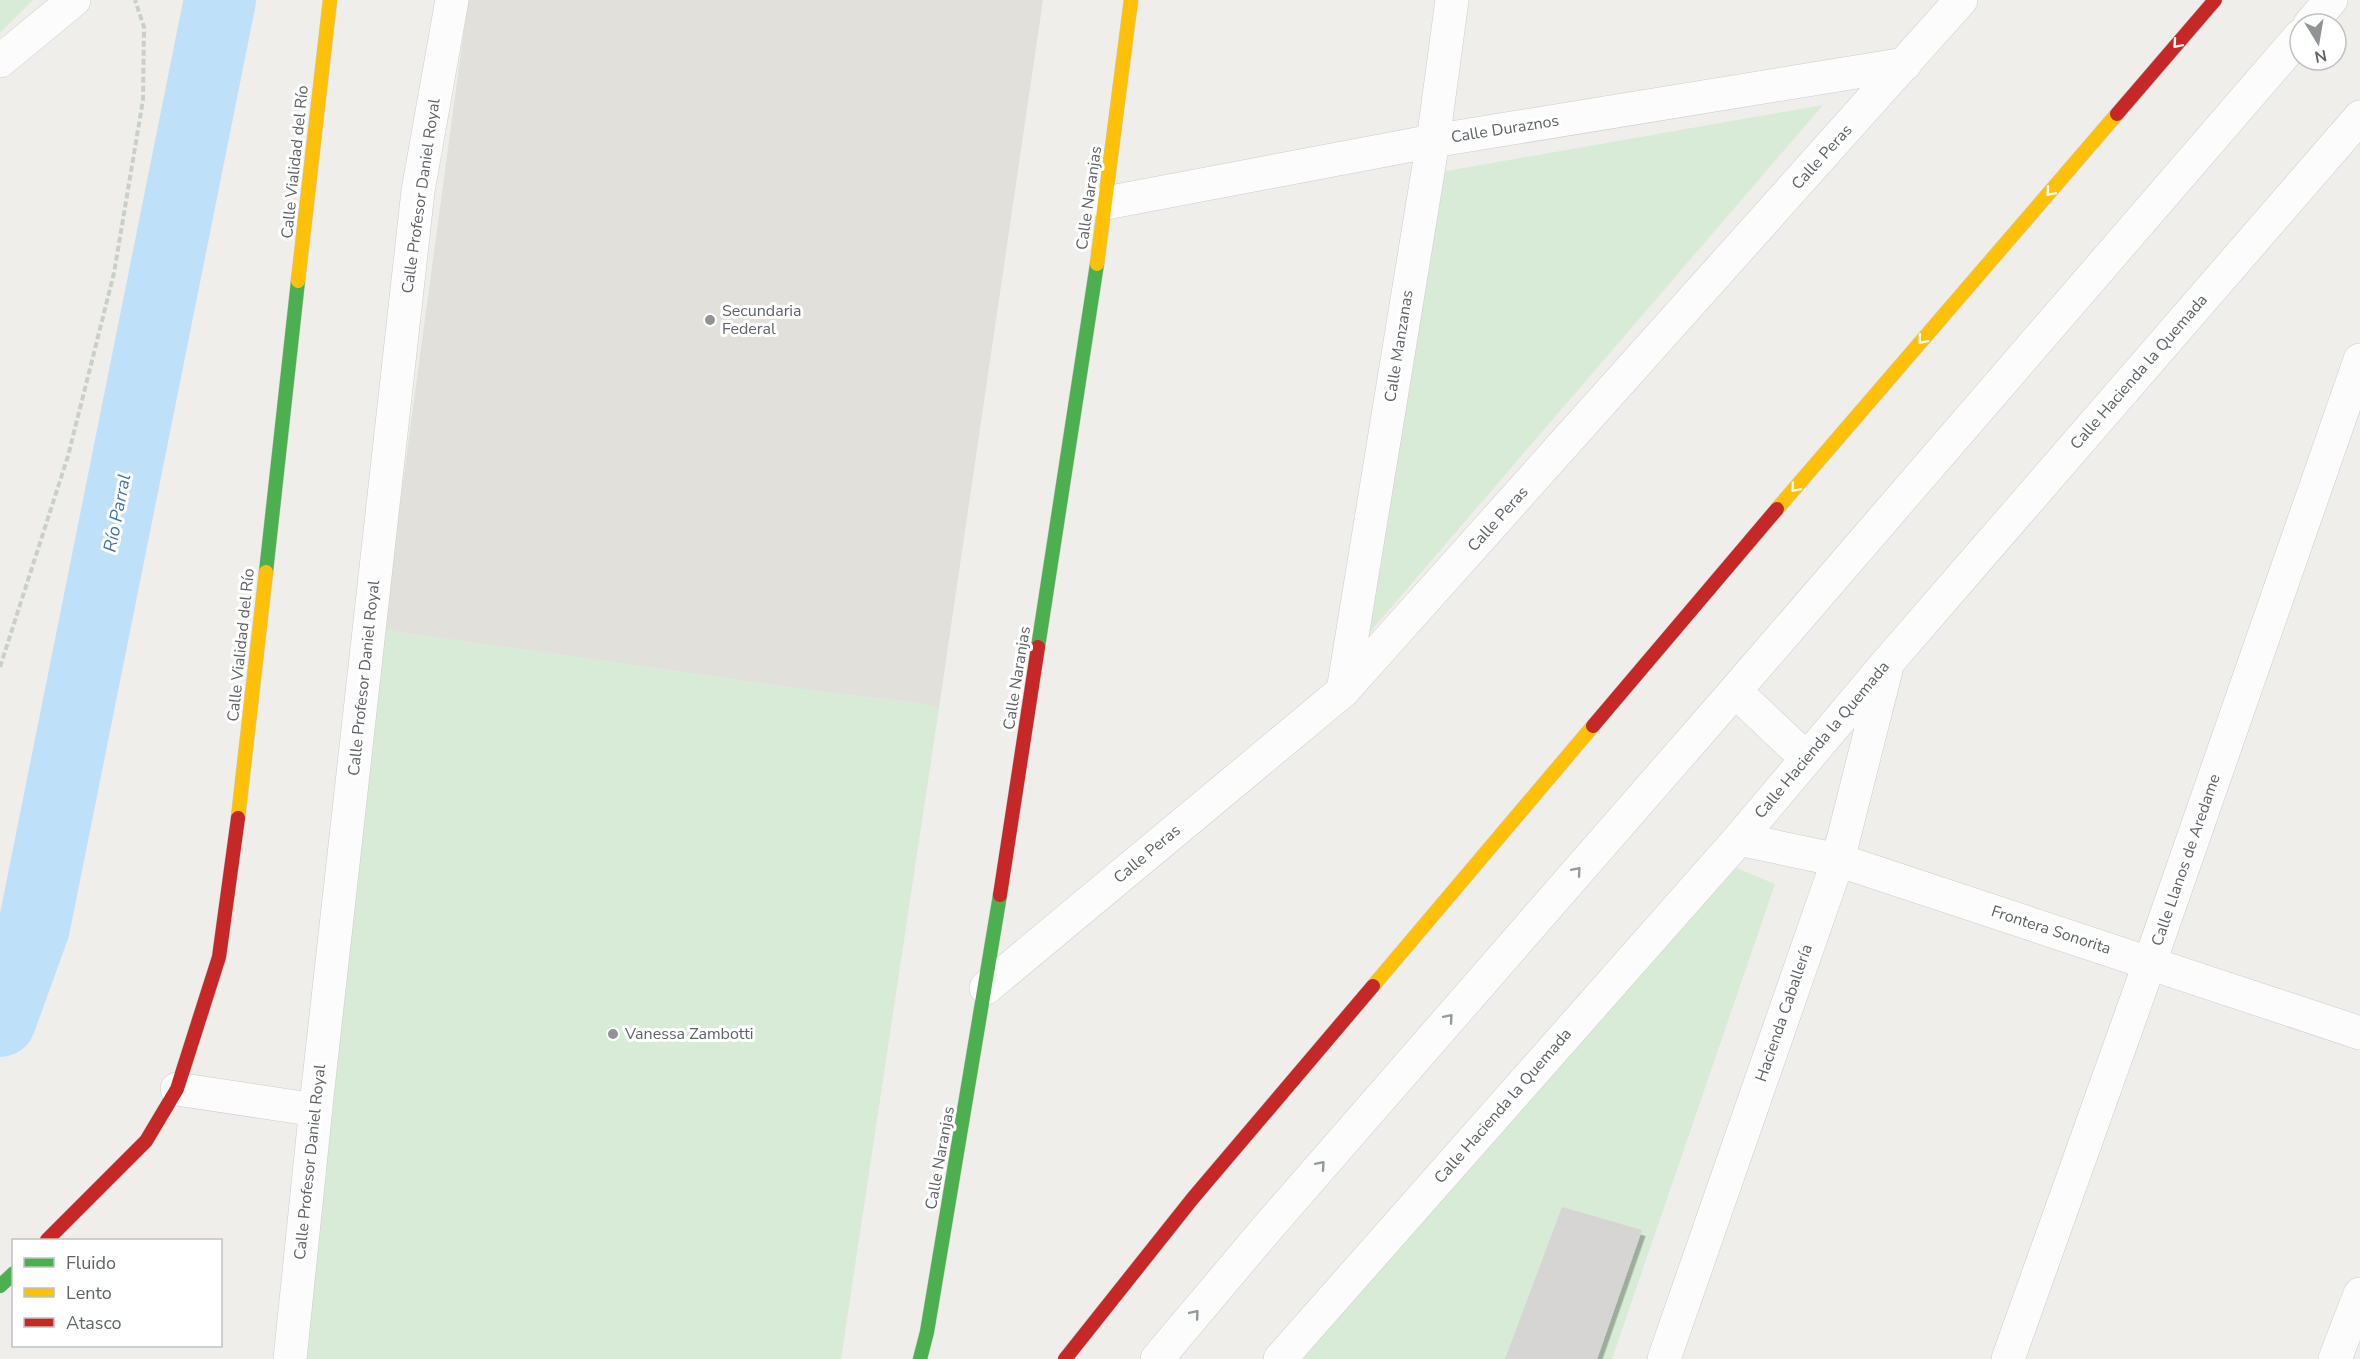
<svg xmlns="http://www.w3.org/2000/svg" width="2360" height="1359" viewBox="0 0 2360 1359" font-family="'Nunito Sans',sans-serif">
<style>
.education{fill:#e2e0da}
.green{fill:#d8ebd6}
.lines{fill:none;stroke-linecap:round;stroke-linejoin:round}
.river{stroke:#bfe0f9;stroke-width:72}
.building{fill:#d6d5d3;filter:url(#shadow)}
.street-casing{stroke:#cbcccc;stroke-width:34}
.fast-casing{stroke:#cacacb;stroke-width:15}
.slow-casing{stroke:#cacacb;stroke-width:15}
.jam-casing{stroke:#cacacb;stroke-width:15}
.path{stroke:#cacfcc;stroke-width:4;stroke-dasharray:6 3;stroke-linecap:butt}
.street{stroke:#fdfcfc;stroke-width:33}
.fast{stroke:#4caf50;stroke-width:14}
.slow{stroke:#ffc107;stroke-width:14}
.jam{stroke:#c62828;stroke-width:14}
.oneway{stroke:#f6fbf6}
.oneway2{stroke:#96999c}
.poi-dot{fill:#919496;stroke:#fff;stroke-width:2}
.labels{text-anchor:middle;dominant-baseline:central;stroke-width:6;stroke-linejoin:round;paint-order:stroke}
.street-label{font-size:16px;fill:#5f6368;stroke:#fff}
.poi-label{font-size:16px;fill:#5f6368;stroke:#fff;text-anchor:start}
.water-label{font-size:18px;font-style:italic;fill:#4174aa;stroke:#fff}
</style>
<defs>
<filter id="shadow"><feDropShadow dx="3.5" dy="6" stdDeviation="0" flood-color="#0004"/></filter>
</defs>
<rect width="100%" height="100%" fill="#efeeea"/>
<path class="education" d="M468,0H1043L939,708L920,703L830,693L383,630Z"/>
<path class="green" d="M0,0H33L0,33Z
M1823,105L1364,639L1435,173Z
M383,630L830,693L920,703L939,708L841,1359H297Z
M1722,862L1775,884L1612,1359H1303Z"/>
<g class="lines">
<path class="river" d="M0,1021L34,927L220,0"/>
</g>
<path class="building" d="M1562,1207L1642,1230L1597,1359H1505Z"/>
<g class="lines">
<g class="street-casing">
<path id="street" d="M2310,24L2331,0
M0,61L74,0
M1106,203L1433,141L1905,64
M1343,691L1433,141L1452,0
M1735,691L1806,758
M1739,839L1838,860L2360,1033
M986,988L1343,691L1961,0
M177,1089L316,1110
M290,1359L317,1097L418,191L452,0
M1157,1359L1269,1226L1735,691L2300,36
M1280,1359L1739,839L1888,662L2360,117
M1664,1359L1838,860L1886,670
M2008,1359L2150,962L2360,360
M2335,1359L2360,1294"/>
</g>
<g class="fast-casing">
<path id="fast" d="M266,572L298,281
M1038,647L1097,264
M0,1286L14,1273
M920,1359L927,1332L1000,895"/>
</g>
<g class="slow-casing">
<path id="slow" d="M1097,264L1131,0
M298,281L330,0
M1777,509L2117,114
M238,818L266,572
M1373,986L1593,726"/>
</g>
<g class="jam-casing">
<path id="jam" d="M2117,114L2215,0
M1593,726L1777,509
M1000,895L1038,647
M47,1240L146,1141L177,1089L219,957L238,818
M1065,1359L1193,1198L1373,986"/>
</g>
<path class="path" d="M0,667L68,456L114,273L143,100L144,27L135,0"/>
<use href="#street" class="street"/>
<use href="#fast" class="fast"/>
<use href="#slow" class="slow"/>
<use href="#jam" class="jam"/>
</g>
<defs><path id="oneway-chevron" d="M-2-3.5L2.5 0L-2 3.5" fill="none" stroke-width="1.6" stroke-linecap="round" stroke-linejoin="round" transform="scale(1.5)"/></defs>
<g class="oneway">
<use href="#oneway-chevron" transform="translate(2177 44) rotate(131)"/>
<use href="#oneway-chevron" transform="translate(2050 192) rotate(131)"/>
<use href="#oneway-chevron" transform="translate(1922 340) rotate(131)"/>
<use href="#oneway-chevron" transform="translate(1795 488) rotate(130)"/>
</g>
<g class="oneway2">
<use href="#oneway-chevron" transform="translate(1577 871) rotate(-49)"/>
<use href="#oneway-chevron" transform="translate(1449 1018) rotate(-49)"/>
<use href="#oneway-chevron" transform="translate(1321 1165) rotate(-49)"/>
<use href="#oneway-chevron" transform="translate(1195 1314) rotate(-50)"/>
</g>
<g class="poi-dot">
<circle cx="710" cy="320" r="6"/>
<circle cx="613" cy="1034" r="6"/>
</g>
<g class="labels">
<g class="street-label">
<text transform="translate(1505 129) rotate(-9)">Calle Duraznos</text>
<text transform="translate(1822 157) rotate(-48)">Calle Peras</text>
<text transform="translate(295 162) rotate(-84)">Calle Vialidad del Río</text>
<text transform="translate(421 196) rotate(-82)">Calle Profesor Daniel Royal</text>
<text transform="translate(1089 198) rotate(-82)">Calle Naranjas</text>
<text transform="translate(1399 346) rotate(-81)">Calle Manzanas</text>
<text transform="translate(2139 372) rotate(-49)">Calle Hacienda la Quemada</text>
<text transform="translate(1498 519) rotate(-48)">Calle Peras</text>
<text transform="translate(241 645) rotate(-84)">Calle Vialidad del Río</text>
<text transform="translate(364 678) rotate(-84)">Calle Profesor Daniel Royal</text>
<text transform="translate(1017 678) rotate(-81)">Calle Naranjas</text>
<text transform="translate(1822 740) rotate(-50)">Calle Hacienda la Quemada</text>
<text transform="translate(1147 854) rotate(-40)">Calle Peras</text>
<text transform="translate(2186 860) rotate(-71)">Calle Llanos de Aredame</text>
<text transform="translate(2051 930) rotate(18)">Frontera Sonorita</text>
<text transform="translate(1784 1013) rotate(-71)">Hacienda Caballería</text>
<text transform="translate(1503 1106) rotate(-49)">Calle Hacienda la Quemada</text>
<text transform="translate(940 1158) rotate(-80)">Calle Naranjas</text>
<text transform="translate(310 1162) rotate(-84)">Calle Profesor Daniel Royal</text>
</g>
<g class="poi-label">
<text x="722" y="311">Secundaria<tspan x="722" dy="18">Federal</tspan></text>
<text x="625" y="1034">Vanessa Zambotti</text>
</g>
<g class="water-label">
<text transform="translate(117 513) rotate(-79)">Río Parral</text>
</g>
</g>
<rect x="12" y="1239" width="210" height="108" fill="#ffffff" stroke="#bfc1c3" stroke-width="1.5"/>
<rect x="24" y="1258" width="30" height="9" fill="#4caf50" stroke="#bfc1c3" stroke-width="1.5"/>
<text x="66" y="1269" font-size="18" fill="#5f6368">Fluido</text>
<rect x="24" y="1288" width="30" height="9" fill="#ffc107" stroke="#bfc1c3" stroke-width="1.5"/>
<text x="66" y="1299" font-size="18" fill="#5f6368">Lento</text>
<rect x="24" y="1318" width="30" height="9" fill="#c62828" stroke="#bfc1c3" stroke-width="1.5"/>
<text x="66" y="1329" font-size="18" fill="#5f6368">Atasco</text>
<g transform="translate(2318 42) rotate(169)"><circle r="28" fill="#ffffff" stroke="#bfc1c3" stroke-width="1.5"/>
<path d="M0-4.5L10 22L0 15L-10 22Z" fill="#919496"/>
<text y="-9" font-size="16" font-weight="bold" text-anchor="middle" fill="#5f6368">N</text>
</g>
</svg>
